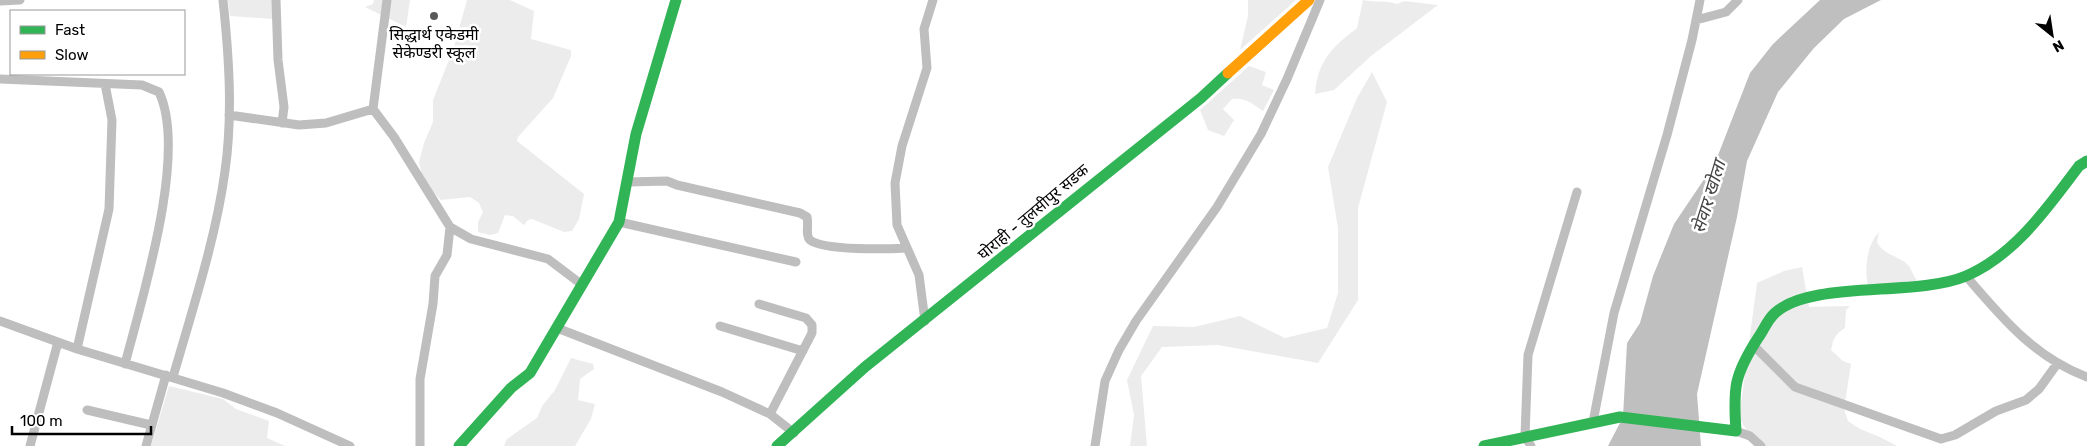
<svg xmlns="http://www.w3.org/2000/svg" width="2087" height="446" viewBox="0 0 2087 446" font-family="Rubik,'Noto Sans Devanagari',sans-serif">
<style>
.green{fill:#ececec}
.water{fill:#bfbfbf}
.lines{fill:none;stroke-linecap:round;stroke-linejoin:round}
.street{stroke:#bebebe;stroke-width:9}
.fast{stroke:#30b455;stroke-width:11}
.slow{stroke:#ff9f0a;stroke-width:11}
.poi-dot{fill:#595959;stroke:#fff;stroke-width:2}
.labels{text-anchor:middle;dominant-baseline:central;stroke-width:5;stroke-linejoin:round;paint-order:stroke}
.poi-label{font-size:16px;fill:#000;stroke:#fff}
.street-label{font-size:16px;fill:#000;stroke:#fff}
.water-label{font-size:18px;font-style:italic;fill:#444;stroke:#fff}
</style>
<rect width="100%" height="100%" fill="#fff"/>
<path class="green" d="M228,0H273L274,19L230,16Z
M374,0H410L406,27L365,7L373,4Z
M467,0H510L534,11L531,39L571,50V56L553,98L518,137L517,141L584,194L579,219L572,231L564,232L532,219L528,220L524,225L513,216L505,215L498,233L490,235L478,232V222L483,212L479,203L470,197L441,200L424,183L419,162L424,143L433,122V100L453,50Z
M1248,0H1296L1240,50L1248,16Z
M1363,0C1375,3 1384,0 1397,4L1404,1L1438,5L1371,56L1334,90L1315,94C1318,61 1331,48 1357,28Z
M1249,66L1266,72L1262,85L1274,90L1263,111C1253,104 1245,97 1232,99L1223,109L1234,120L1224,136L1208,130L1200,110Z
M1372,72L1387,102L1358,208V300L1318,363L1218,345L1162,347L1141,376L1147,446H1130L1134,415L1127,380L1153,326L1194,327L1240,316L1285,338L1327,328L1338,293V228L1328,167L1357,98Z
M1879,232L1877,242C1883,255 1900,256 1909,266C1912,271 1913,275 1917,280L1902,287L1868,285C1864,268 1867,245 1879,232Z
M1802,267L1809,307L1850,306L1846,310L1845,328C1835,334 1833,339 1831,350L1843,361L1851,364L1844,409L1848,421L1860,429L1880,437L1897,446H1764L1746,429L1739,418L1757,283L1784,271Z
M571,358L593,364L594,369L580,379L578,400L595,404L591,419L575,446H504L507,439L537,418L542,406L555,390Z
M169,386L223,399L236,409L269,421L267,438L285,446H151Z"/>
<path class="water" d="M1820,0H1881L1844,19L1814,48L1778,92L1747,161L1737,217L1697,394L1701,446H1608L1623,417L1627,343L1640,323L1653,276L1674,224L1715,163L1750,73L1773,44Z"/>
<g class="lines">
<path class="street" d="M276,0L278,60L284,107L282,123
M0,1L20,0
M1696,20L1726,12L1738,0
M0,79L142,85L159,92C188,153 142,298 125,364
M373,109L387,0
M229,115L299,125L326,123L373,109L394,137L450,227L471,239L548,259L581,284
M628,182L667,181L677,185L800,213L807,217C809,224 805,235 810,240C824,251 889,249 907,248
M619,222L796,262
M1966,276C2002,318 2034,357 2087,377
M759,304L806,318L812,325V333L770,414
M0,321L77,349L223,393L277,413L350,446
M925,321L919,275L897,225L895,183L902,146L927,68L924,29L933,0
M720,326L803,351
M557,328L722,392L770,414L794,433
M1753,345L1795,387L1941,439L1955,435L1996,411L2026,400L2039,389L2057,364
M77,349L109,209L112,120L105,84
M173,377C192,311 216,238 225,171C233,115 229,56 223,0
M87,410L151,425
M1593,422L1614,313L1667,135L1692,40L1700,0
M1736,431L1750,436L1761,446
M30,446L58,342
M146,446L166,375
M420,446V379L433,304L435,276L447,255L450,227
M1095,446L1105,381L1119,350L1136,321L1217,207L1261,134L1287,79L1320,0
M1531,446L1525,436L1528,355L1577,192"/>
<path class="fast" d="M459,446L511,388L530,373L619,222L636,134L676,0
M777,446L865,367L1201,98L1228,73
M1484,446L1620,417L1736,431C1733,388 1734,375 1758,338C1764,330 1767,320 1775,313C1810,280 1917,297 1966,276C2015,255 2048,207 2079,166L2087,161"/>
<path class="slow" d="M1228,73L1309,0"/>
</g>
<circle class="poi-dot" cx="434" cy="16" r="5"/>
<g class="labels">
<g class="poi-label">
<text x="434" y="34">सिद्धार्थ एकेडमी<tspan x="434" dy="18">सेकेण्डरी स्कूल</tspan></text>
</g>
<g class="street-label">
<text transform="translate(1033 212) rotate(-40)">घोराही - तुलसीपुर सडक</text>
</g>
<g class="water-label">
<text transform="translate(1709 197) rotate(-73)">सेवार खोला</text>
</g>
</g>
<rect x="10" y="10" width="175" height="65" fill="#ffffff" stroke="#999999"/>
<rect x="20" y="26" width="25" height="8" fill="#30b455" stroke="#999999"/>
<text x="55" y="35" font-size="15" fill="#000000">Fast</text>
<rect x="20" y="51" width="25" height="8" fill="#ff9f0a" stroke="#999999"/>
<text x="55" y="60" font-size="15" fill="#000000">Slow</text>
<g transform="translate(2052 35) rotate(150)" stroke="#ffffff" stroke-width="4" paint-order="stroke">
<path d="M0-4L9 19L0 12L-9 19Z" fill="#000000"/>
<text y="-8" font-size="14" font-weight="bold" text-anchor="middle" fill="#000000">N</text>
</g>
<path d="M12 426v8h139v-8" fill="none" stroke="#000000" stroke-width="2.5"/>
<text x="20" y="426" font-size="15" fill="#000000" stroke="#ffffff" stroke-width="4" paint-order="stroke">100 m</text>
</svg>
